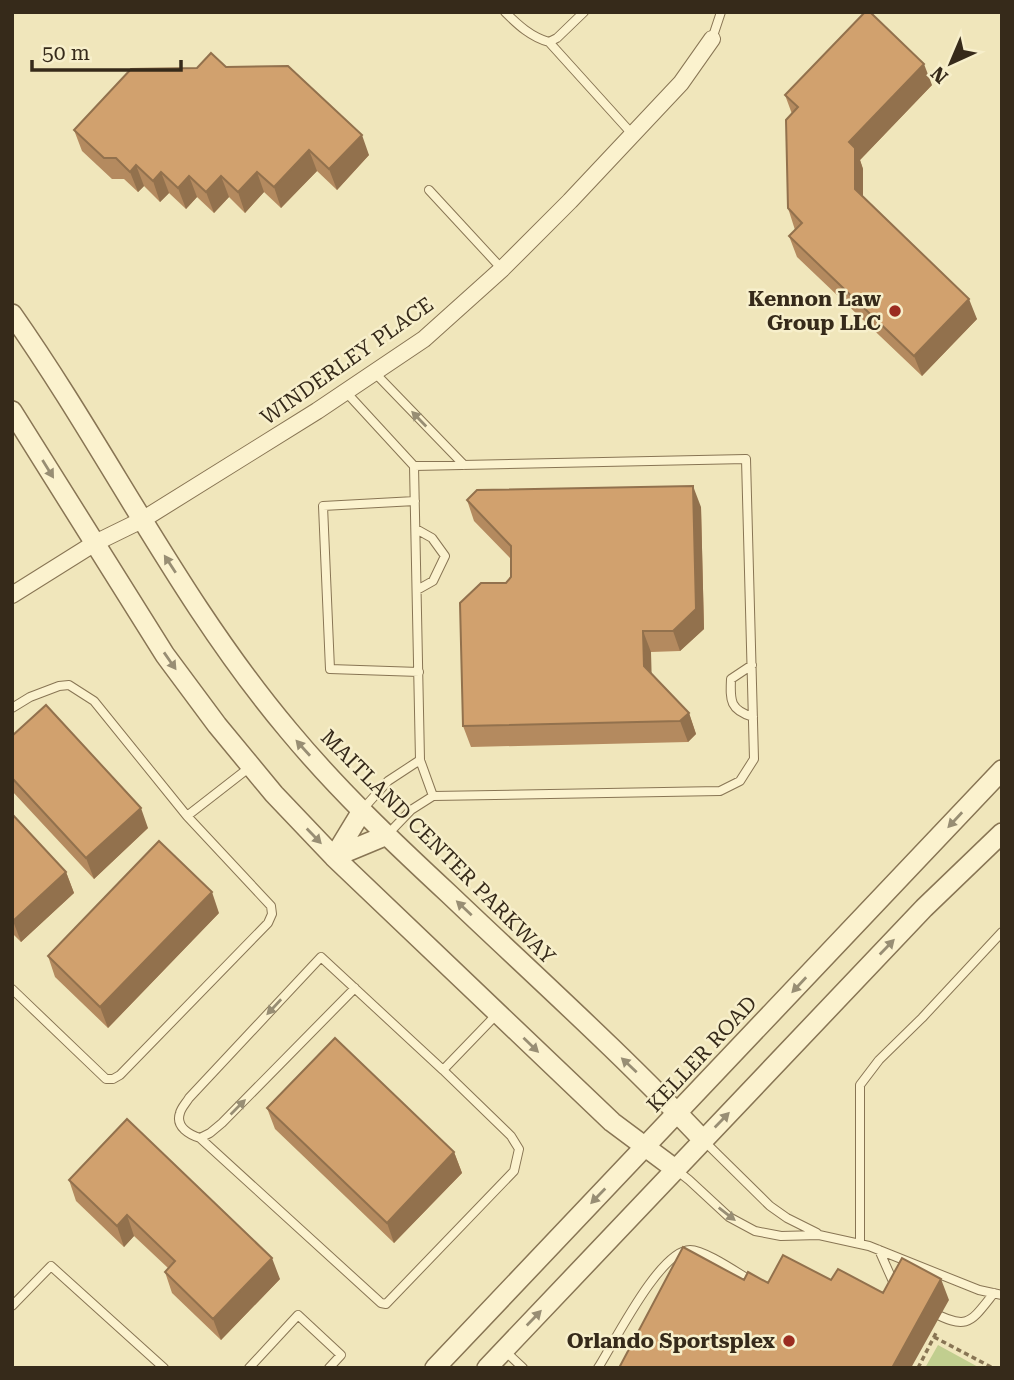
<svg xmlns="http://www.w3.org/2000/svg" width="1014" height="1380" viewBox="0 0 1014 1380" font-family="'Roboto Serif',serif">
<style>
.green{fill:#c1ce8f}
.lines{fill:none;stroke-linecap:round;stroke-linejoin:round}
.service-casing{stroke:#887554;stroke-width:10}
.minor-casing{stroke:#887554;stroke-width:18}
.tertiary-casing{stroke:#887554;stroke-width:22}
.path{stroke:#887554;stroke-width:3.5;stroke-dasharray:5 3.5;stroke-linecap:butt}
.service{stroke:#fbf2ce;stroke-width:8}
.minor{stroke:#fbf2ce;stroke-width:16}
.tertiary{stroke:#fbf2ce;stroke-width:19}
.wall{fill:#b48a5f}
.shaded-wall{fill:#92714d}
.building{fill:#d1a16e;stroke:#92714d;stroke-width:2}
.oneway{fill:#988e74}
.poi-dot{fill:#9b2c20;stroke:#f7efcb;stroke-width:2.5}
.labels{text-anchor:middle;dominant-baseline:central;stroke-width:5;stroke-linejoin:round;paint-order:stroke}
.poi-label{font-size:21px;font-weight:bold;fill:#362a1a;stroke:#f7efcb;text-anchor:end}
.street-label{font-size:21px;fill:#362a1a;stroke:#f7efcb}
</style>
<rect width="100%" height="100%" fill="#f0e6bb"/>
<path class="green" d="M938,1345L980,1368H925Z"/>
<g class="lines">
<g class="service-casing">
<path id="service" d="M505,12C518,25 531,37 549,42L557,38L584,12
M712,39L721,12
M549,42L633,135
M429,190L502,269
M374,372L464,465
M345,391L414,466
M415,501L323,506L330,669L419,672
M416,529L432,538L445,556L433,581L417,590
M752,665L731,679C730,701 730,710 753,717
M12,708L30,697L59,686L69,685L94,701L187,816L271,906L272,914L268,923L120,1075L113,1079H106L12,989
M362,810L388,781L420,760
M187,816L250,767
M387,835L411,810L433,796L720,791L740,781L754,759L746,459L414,466L420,760L433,796
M355,988L222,1123L210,1133L200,1138C190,1135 175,1127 180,1113C181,1108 186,1103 189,1098L321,957L443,1070
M200,1138L381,1303L386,1304L514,1171L519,1149L511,1136L443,1070L498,1013
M703,1140L770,1206L787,1218L817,1233
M675,1169L689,1180L729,1217L755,1231L781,1236L819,1235L869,1246L979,1290L1002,1295
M860,1244V1085L879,1060L922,1018L1002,932
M879,1250L895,1286
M12,1306L51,1266L164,1368
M930,1311C968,1331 970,1323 994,1293
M504,1350L523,1368
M249,1368L298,1315L341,1355L329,1368
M598,1368C614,1343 660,1250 690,1250C705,1250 739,1274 753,1282"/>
</g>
<g class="minor-casing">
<path id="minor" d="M12,595L95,543L142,520L317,411L424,339L502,269L570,201L681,83L712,39"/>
</g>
<g class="tertiary-casing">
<path id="tertiary" d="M12,314C108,451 181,603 289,731C338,790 393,842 449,894C534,975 622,1054 703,1140
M12,411L165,655L217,725L274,794L334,857L612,1122L675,1169
M334,857L387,835
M334,857L362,811
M435,1368L1002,770
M487,1368L924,908L1002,833"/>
</g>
<path class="path" d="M934,1337L993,1368
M918,1368L936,1333"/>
<use href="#service" class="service"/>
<use href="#minor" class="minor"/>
<use href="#tertiary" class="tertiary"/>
</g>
<path class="wall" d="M226,67L369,155L337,190L317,171L281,208L264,192L245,213L229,197L214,213L197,197L186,209L169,193L160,202L144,186L138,192L124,179H112L82,151L74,130Z
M932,85L860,160L863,169V197L977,319L922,376L797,257L789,236L795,230L788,208L792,114L785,95Z
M467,500L701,507L704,629L680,651L651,652V674L689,713L696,734L688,742L471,747L463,726L506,583L511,577V559L474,521Z
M12,736L148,828L94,879L12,791Z
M12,814L66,872L74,893L21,942L12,933Z
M219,913L108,1028L55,977L48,956Z
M267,1108L454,1152L462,1173L394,1243L275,1129Z
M69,1180L280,1279L221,1340L172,1293L165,1272L168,1268L134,1236L124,1247L76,1201Z"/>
<path class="shaded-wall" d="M924,64L932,85L860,160L863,169V210L855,189L849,142Z
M362,135L369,155L337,190L329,169Z
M309,150L317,171L281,208L274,187Z
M136,165L144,186L138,192L130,172Z
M161,172L169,193L160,202L153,181Z
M257,172L264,192L245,213L238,192Z
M189,176L197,197L186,209L178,188Z
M221,176L229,197L214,213L206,192Z
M969,299L977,319L922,376L914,356Z
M693,486L701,507L704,629L680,651L673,631Z
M643,631L651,652L652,687L644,666Z
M689,713L696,734L688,742L680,721Z
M141,808L148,828L94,879L86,858Z
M66,872L74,893L21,942L13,921Z
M212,892L219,913L108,1028L100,1007Z
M454,1152L462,1173L394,1243L387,1223Z
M127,1215L134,1236L124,1247L117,1226Z
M272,1258L280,1279L221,1340L213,1319Z
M941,1279L949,1300L911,1368H892Z"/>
<path class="building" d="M865,12H870L924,64L849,142L855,148V189L969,299L914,356L789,236L802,223L788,208L786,120L798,107L785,95Z
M211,53L226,67L288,66L362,135L329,169L309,150L274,187L257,172L238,192L221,176L206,192L189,176L178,188L161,172L153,181L136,165L130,172L116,158H104L74,130L131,69L197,68Z
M693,486L696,609L673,631H643L644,666L689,713L680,721L463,726L460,603L481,583H506L511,577V546L467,500L477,490Z
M46,705L141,808L86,858L12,778V736Z
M12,814L66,872L13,921L12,920Z
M159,841L212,892L100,1007L48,956Z
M335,1038L454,1152L387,1223L267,1108Z
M127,1119L272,1258L213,1319L165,1272L175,1261L127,1215L117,1226L69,1180Z
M683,1247L744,1280L748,1272L768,1283L783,1255L831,1280L838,1269L883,1293L902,1258L941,1279L892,1368H619Z"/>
<defs><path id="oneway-solid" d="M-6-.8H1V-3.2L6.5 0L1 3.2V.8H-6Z" transform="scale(1.75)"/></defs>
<g class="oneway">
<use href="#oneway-solid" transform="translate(419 419) rotate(-134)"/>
<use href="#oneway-solid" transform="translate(48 469) rotate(58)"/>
<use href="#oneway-solid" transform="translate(170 564) rotate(-123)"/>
<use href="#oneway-solid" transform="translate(170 661) rotate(55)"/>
<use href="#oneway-solid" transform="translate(303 748) rotate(-132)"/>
<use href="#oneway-solid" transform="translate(955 820) rotate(133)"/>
<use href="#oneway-solid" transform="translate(314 836) rotate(46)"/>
<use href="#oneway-solid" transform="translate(464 908) rotate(-137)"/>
<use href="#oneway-solid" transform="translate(887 947) rotate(-46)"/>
<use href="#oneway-solid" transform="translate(799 985) rotate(133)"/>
<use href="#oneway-solid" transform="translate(274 1007) rotate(133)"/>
<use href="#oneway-solid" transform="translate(531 1045) rotate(44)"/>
<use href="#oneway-solid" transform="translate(629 1065) rotate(-137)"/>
<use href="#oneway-solid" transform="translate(238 1107) rotate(-45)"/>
<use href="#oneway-solid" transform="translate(722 1120) rotate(-46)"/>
<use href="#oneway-solid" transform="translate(598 1196) rotate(134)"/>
<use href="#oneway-solid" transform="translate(727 1214) rotate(38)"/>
<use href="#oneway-solid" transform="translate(534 1318) rotate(-46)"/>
</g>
<g class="poi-dot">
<circle cx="895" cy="311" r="7"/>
<circle cx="789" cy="1341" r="7"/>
</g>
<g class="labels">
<g class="poi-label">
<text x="881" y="299">Kennon Law<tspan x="881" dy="24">Group LLC</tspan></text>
<text x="775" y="1341">Orlando Sportsplex</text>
</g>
<g class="street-label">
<text transform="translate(347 361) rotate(-35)">WINDERLEY PLACE</text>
<text transform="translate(438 847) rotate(45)">MAITLAND CENTER PARKWAY</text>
<text transform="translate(702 1054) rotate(-47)">KELLER ROAD</text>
</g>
</g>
<rect width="1014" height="1380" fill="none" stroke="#362a1a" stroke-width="28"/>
<g transform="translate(951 63) rotate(224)" stroke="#f7efcb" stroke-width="5" paint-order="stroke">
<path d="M0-5L12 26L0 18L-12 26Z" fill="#362a1a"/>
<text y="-10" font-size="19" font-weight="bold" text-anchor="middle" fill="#362a1a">N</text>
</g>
<path d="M32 60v10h149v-10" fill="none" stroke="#362a1a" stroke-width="3.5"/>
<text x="42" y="60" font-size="21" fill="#362a1a" stroke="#f7efcb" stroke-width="5" paint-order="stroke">50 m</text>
</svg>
